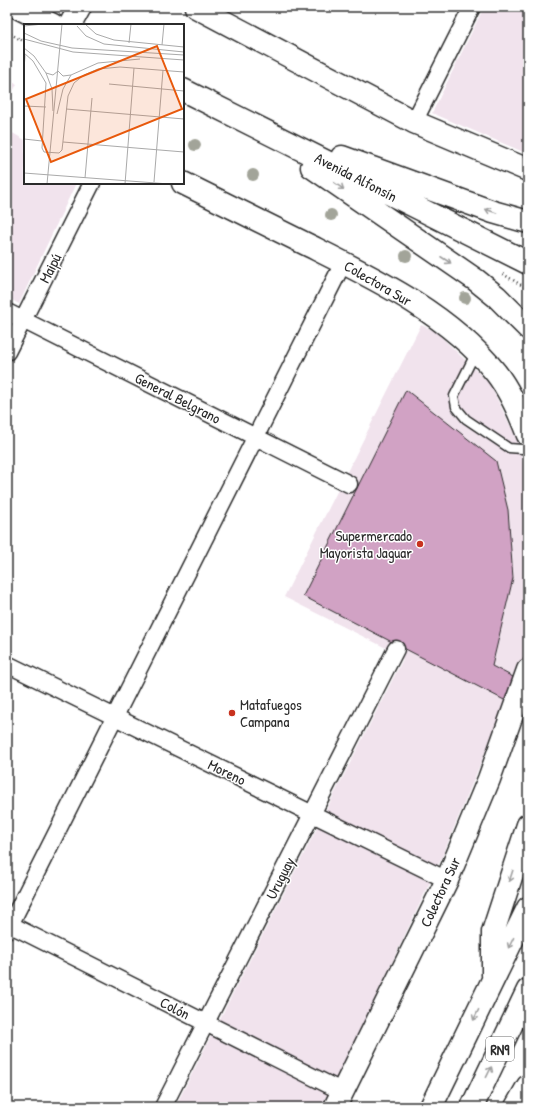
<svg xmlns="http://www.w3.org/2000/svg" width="535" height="1114" viewBox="0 0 535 1114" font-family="'Patrick Hand',sans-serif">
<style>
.built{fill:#f1e3ed}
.building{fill:#d1a2c4;stroke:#2b2b2b}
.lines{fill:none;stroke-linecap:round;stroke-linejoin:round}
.lane-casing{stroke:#2b2b2b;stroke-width:11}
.street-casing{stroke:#2b2b2b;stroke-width:19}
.secondary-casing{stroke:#2b2b2b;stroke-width:25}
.highway-casing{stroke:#2b2b2b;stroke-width:25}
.path{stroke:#2b2b2b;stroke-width:2.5;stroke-dasharray:1 3;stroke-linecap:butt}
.lane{stroke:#fff;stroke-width:8}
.street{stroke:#fff;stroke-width:16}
.secondary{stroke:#fff;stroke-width:22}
.highway{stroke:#fff;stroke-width:22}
.tree{fill:#a2a499}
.oneway{stroke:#a0a0a0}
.poi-dot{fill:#c8321e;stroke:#fff;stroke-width:1.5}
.labels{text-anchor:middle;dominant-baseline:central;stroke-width:3;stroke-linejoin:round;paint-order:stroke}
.shield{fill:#fff;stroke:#6b6b6b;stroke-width:1}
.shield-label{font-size:14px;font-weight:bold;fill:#2b2b2b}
.street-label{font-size:15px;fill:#2b2b2b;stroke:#fff}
.poi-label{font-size:15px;fill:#2b2b2b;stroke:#fff;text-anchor:end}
.inset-road{fill:none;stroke:#aaa;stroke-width:1}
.view{fill:#e8590c;fill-opacity:0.15;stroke:#e8590c;stroke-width:2}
.inset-edge{fill:none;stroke:#2b2b2b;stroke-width:2}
</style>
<rect width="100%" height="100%" fill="#fff"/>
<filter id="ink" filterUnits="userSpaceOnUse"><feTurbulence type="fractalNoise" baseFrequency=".025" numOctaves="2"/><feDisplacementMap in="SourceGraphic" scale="8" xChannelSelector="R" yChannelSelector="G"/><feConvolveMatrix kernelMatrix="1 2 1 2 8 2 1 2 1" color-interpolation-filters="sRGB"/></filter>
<g filter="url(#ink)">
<path class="built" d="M484,7H528V154L432,113Z
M7,80L17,84L7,103Z
M7,130L25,140V183H76L19,304L7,297Z
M421,325L435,331L489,383L518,441L528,485L527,650L442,857L339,1074L321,1107H175L403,659L386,648L284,597Z"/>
<path class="building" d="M406,390L496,461L508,510L513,578L492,666L515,678L506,701L303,596Z"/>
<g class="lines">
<g class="lane-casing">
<path id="lane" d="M476,352L454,396L456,407L466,419L509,448L522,449L528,447"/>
</g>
<g class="street-casing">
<path id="street" d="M414,122L472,7
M7,312L349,484
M7,352L92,183
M7,664L447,880
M7,923L343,1092
M7,931L343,263
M163,1107L396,649"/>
</g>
<g class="secondary-casing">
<path id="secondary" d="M17,7L53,25
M196,7L414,122L528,170
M70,25L80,7
M183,90L528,263
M342,157L493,212L528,222
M312,167L476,280L497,297L528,328
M183,183C225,204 268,225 310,246C376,279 449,314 496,373C510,391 520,414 528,435
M335,1107L447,880L489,779L528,670"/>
</g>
<g class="highway-casing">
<path id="highway" d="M493,975V932L528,825
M431,1107L528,908
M472,1107L528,990
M516,1107L528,1086"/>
</g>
<path class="path" d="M7,32L25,42
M503,274L528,289"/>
<use href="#lane" class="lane"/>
<use href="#street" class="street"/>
<use href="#secondary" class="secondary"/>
<use href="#highway" class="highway"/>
</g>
<g class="tree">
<circle cx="195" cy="145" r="6"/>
<circle cx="253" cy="175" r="6"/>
<circle cx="331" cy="215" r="6"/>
<circle cx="406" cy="256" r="6"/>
<circle cx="465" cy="298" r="6"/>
</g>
<defs><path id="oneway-shaft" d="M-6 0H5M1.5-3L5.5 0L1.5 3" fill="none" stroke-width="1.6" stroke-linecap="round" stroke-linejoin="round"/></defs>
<g class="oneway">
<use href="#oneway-shaft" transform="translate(339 186) rotate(35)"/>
<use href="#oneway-shaft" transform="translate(491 211) rotate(-161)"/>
<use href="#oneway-shaft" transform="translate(446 260) rotate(33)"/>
<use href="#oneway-shaft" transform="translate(511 876) rotate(108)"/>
<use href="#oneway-shaft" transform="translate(511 943) rotate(116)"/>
<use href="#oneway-shaft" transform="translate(476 1015) rotate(116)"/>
<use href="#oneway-shaft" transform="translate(489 1072) rotate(-64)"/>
</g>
</g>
<g class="poi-dot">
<circle cx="420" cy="544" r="4"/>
<circle cx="232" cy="713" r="4"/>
</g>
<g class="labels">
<rect class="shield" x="486" y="1037" width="28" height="24" rx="3"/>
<g class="shield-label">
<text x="500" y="1049">RN9</text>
</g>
<g class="street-label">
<text transform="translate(356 177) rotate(27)">Avenida Alfonsín</text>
<text transform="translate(50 268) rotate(-63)">Maipú</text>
<text transform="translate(378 283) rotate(30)">Colectora Sur</text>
<text transform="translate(178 398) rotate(27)">General Belgrano</text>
<text transform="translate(227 772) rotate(26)">Moreno</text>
<text transform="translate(280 878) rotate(-63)">Uruguay</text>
<text transform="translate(440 892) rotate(-65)">Colectora Sur</text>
<text transform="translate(175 1008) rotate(27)">Colón</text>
</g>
<g class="poi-label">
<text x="412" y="535">Supermercado<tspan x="412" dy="17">Mayorista Jaguar</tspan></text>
<text x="240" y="704" text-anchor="start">Matafuegos<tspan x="240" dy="17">Campana</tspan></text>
</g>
</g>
<g transform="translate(24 24)">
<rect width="160" height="160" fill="#fff"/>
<path class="inset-road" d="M61,0L72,10L90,16L160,23M0,2L19,0M53,2L62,12L80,20L160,28M0,9L17,17L48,24L160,31M0,15L49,28L160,36M105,19L107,0M138,21L140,0M0,24L10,32L22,49M0,29L9,37L22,59L18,124L20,128L35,129L38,126L44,72L50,59L60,51L74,45L96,43L160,48M0,46L1,31M34,47L39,52L47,51M22,49L28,65L29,87M22,49L29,51L34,47M47,51L74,39L116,35M85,60L160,67M0,82L22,83M42,85L160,95M33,90L39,65L47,51M0,115L18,117M39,118L160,128M0,149L145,160M61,154L68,74M130,158L139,46M23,160L38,0M101,160L110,44"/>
<path class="view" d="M133,22L158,85L27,138L2,75Z"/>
<rect width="160" height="160" class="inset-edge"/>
</g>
<rect width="535" height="1114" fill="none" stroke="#fff" stroke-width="24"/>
<rect x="12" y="12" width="511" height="1090" fill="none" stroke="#2b2b2b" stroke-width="1.5" filter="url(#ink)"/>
</svg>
